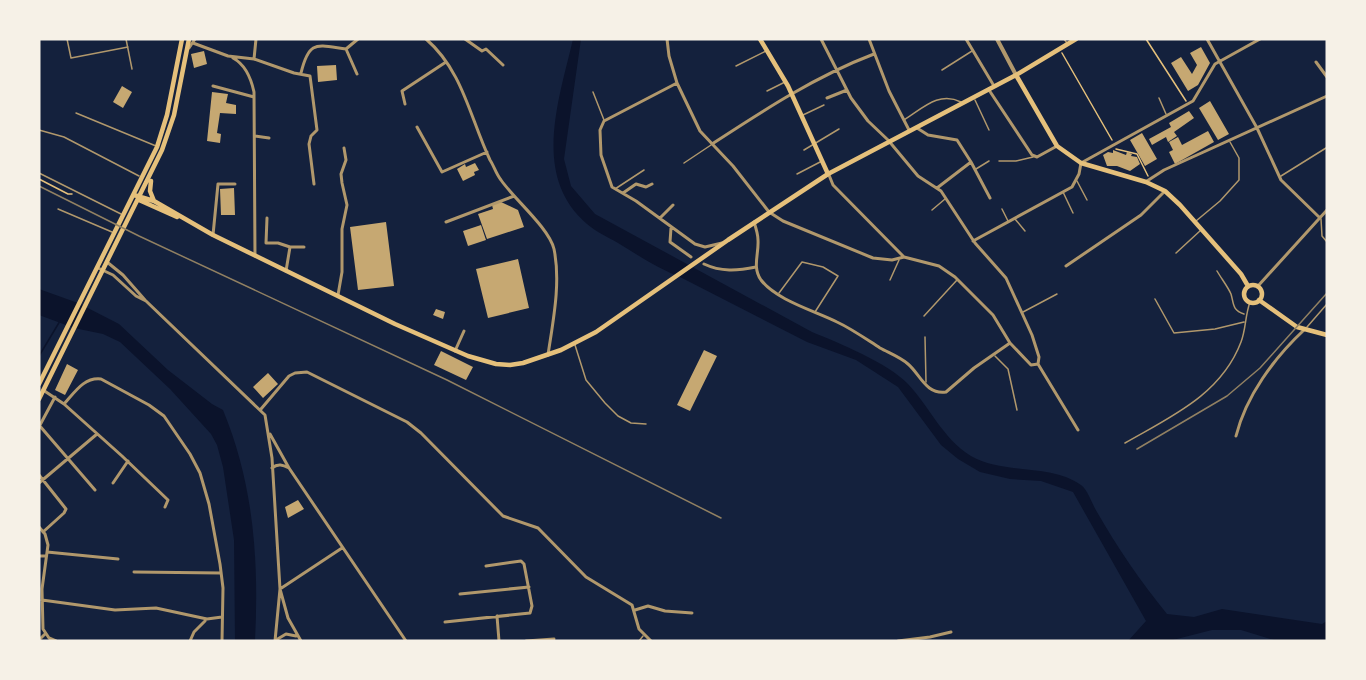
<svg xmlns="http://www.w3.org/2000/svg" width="1366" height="680" viewBox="0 0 1366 680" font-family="'Fira Sans',sans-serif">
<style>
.water{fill:#0b132b}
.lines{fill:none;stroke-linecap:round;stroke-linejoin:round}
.stream{stroke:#0b132b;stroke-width:1.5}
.building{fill:#c6a872}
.path{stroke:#e5c07b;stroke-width:1.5}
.service{stroke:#b1986c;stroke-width:1.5}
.minor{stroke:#b1986c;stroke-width:3}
.tertiary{stroke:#b1986c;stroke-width:4}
.secondary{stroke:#e5c07b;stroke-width:4.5}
.rail{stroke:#918062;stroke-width:1.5}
</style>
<rect width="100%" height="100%" fill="#14213d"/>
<path class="water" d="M573,39H581L564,159L571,186L595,214L812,332C839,343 888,363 908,384C930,407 942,438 971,456C1003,475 1051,463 1081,485C1088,490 1092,504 1097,512C1117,547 1141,582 1167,614L1194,617L1222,609L1322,624L1327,621V641H1277L1241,630H1212L1169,641H1128L1146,621L1073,492L1041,481L1010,479L980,472L958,459L941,445L898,387L856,360L807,342L682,278C659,269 639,256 618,243C608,237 596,232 587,224C531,176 559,100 573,39Z
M39,289L78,303L119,324L168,370L212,404L223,410C254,485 259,561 255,641H235L234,540L223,467L217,445L211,434L170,389L120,342L103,334L74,328L39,315Z"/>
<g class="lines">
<path class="stream" d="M39,356L60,321"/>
</g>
<path class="building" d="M1201,47L1210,63L1198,85L1188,91L1171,63L1181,57L1192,74L1197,65L1190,53Z
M204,51L207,64L194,68L191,54Z
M336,65L337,80L318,82L317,66Z
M122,86L132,92L123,108L113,102Z
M212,92L228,94L226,103L236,105V114L220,113L217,133L221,134L220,143L207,141Z
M1210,101L1229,134L1218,140L1199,108Z
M1189,111L1194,118L1174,132L1177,136L1168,142L1166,137L1152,145L1149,139L1171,127L1169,123Z
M1208,131L1214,142L1175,164L1169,152L1173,150L1169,142L1178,137L1182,145Z
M1142,133L1157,159L1145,166L1130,140Z
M1113,150L1126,155L1127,152L1132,154L1131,156L1137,157L1140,164L1130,171L1117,166H1107L1103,155L1108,152L1113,153Z
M475,163L479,170L474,172L475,175L463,181L457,169L465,164L466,167Z
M234,188L235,215H221L220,189Z
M501,202L518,210L524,227L487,239L478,214L493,209L492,205Z
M386,222L394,286L358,290L350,227Z
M481,225L486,240L468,246L463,231Z
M518,259L529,308L488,318L476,269Z
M436,309L445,312L443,319L433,315Z
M704,350L717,356L690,411L677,405Z
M441,351L473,367L466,380L434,365Z
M67,364L78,370L65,395L55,390Z
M268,373L278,384L263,398L253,387Z
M298,500L304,509L288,518L285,507Z"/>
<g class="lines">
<path class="path" d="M1146,39L1186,101
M1062,53L1112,140
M1116,149L1137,154L1148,176
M39,179L68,194H72"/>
<path class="service" d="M67,39L71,58L128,47
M126,39L132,69
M1064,39L1067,43
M736,66L766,51
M942,70L972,51
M767,91L785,82
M593,92L604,120
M1159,98L1166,114
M975,100L989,130
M76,113L156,146
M803,115L824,105
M904,120C923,108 939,91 961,102
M39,130L64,137L139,176
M804,150L839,129
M999,161H1016L1033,157
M684,163L711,145
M976,169L989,161
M39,173L121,214
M797,174L822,161
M1281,176L1326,148
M1077,181L1087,200
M615,189L644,170
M1063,192L1073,213
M58,209L112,232
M1002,209L1008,221
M932,210L945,199
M1015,219L1025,231
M1321,219L1322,236L1327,242
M1196,221L1220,201L1239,180V158L1230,142
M1176,253L1201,230
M1217,271C1221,278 1228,287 1231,294C1234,304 1232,310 1244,314
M890,280L899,260
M779,293L802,262L823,267L838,276L815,312
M1155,299L1174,333L1215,329L1244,322
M1023,312L1057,294
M924,316L957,280
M1307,327L1327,304
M925,337L926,382
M575,345L586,380L605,403L618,416L631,423L646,424
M995,356L1008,369L1017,410
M1125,443C1170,417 1221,395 1241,342C1246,329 1245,316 1250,302
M639,641L643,636"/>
<path class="minor" d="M426,39C463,71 470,118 490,160C494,166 496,174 501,180C514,199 549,228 554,249C561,283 553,321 548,355
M465,39L482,51L486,49L503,65
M667,39L669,56L677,83L700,131L733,166L769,212L783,221L873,258L892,260L904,257
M821,39L851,98L868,121L888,140L918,176L941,191L975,243L1006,278L1032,335L1039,357L1038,364
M869,39L889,91L909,130
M966,39L994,86
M1207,39L1257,128L1281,180L1320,218
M193,43L228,56L254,59L294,73L310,76L317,130L311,136L309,144L314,184
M189,48L195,39
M346,49L357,74
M233,58C246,65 251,78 254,92L255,256
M254,59L256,39
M1316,62L1327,77
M301,73C309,40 316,45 346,49L358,39
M677,83L604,121L600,130L601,155L612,187L636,201L695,244L705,247L722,243
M213,86L254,97
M989,90L1032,155L1037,157L1057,146
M827,98L847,90
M405,104L402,91L446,62
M417,127L442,172L487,152
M917,128L928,135L957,140L971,162L937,188
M255,136L269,138
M712,144C764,110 816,76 874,54
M971,162L990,198
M829,175L833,185L904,257L939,266L955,277L993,315L1010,343L1031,365L1038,364
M1147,181L1164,170L1327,96
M623,193L636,184L646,187L652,184
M267,218L266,243H278L290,247
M660,218L673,205
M446,222L514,196
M754,222C756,228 758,234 758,240C759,254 752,267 761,280C776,300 815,311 837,322C852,329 866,339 880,348C889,353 900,357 908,364C920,374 926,395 946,392L974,368L1010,343
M671,228L670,242L691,257
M213,235L218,184H235
M973,241L1072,187L1079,174L1081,163L1193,101L1215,64L1260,39
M107,262L123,275L145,300
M704,264C721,272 737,271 756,267
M1066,266L1141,215L1165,191
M98,268L113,275L136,296L146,301L265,415L272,458L280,589L275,641
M286,271L290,247H304
M1258,286L1327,210
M338,295L342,272V229L347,205L342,183L341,174L346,160L344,148
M455,351L464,331
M1038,364L1078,430
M43,390L64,404L122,456L168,500L165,507
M64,404C75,392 84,377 101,379L149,405L164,416L190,454L200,473L209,504L220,564L223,588L222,641
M261,409L289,376L295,373L307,372L407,422L421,433L503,516L538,528L586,577L632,605L639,629L651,641
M39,425L95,490
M40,425L55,397
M270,434L289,468L406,641
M1236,436C1246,396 1274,358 1304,330
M272,468C278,463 283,465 289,468
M39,475L66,509L64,513L43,532
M39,483L97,434
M113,483L128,461
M39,527L45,534L48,545L42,589L43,629L49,638L56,641
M47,552L118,559
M39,556H46
M134,572L221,573
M460,594L529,587
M42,600L115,610L156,608L207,619L222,617
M635,610L648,606L665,611L692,613
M497,616L499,641
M445,622L530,613L532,606L524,564L521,561L486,566
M39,640L45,634
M276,640L286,634L296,636
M190,641L194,632L205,621
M301,641L288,618L280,589L342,548
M526,641L554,639
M898,641L930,637L951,632"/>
<path class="tertiary" d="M997,39L1016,75"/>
<path class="secondary" d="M760,39L788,86L828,174
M1016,75L1057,146L1081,163L1146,182L1165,191L1180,205L1241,274L1248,286
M151,181L150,191L154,201
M134,195L154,201L213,235L395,324L468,356L496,364L510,365L523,363L561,350L596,332L728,240L828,174L1016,75L1076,39
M139,200L177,217
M1244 294a9 9 0 1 1 18 0a9 9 0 1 1-18 0Z
M1259,300L1297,327L1327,335
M39,384L157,147L167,115L182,39
M39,399L162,150L174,115L189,39"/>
<path class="rail" d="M39,186L139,236L447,380L721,518
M1137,449L1227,396L1260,368L1327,293"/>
</g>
<rect width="1366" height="680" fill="none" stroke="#f6f1e7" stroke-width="81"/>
</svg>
